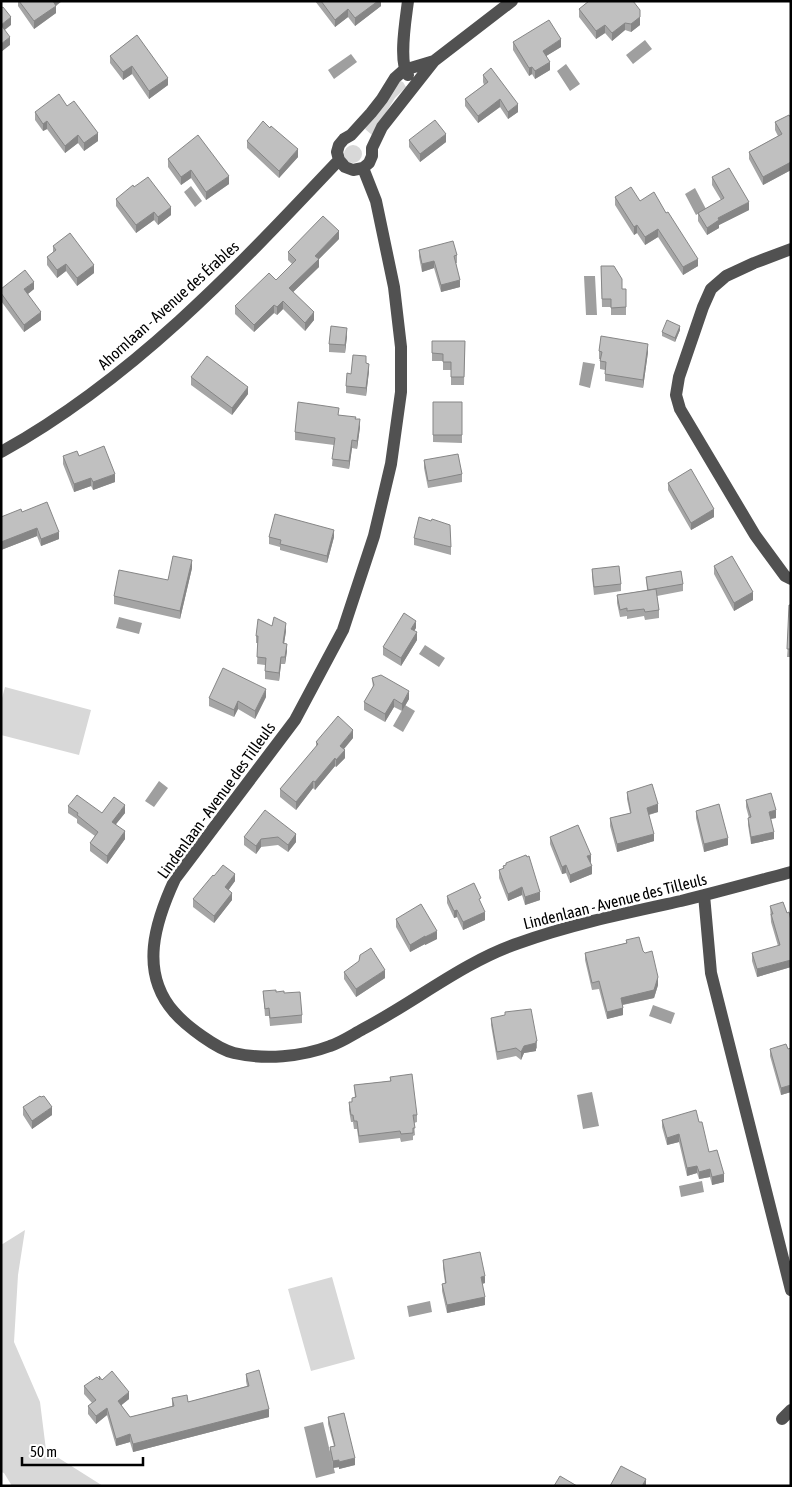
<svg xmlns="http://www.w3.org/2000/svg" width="792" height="1487" viewBox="0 0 792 1487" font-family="'Asap Condensed',sans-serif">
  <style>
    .green { fill: #d8d8d8 }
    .water { fill: #9f9f9f }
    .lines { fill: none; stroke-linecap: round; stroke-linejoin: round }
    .minor { stroke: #515151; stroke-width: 12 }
    .wall { fill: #a5a5a5 }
    .shaded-wall { fill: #868686 }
    .building { fill: #c0c0c0; stroke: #868686 }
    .labels { text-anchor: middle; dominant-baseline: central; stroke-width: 5; stroke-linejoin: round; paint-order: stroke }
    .street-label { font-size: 16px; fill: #000; stroke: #fff }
  </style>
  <rect width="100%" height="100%" fill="#fff"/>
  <path class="green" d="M400 81 403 82 406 87 395 98 372 135 365 129Z
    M344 154a9 9 0 1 1 18 0a9 9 0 1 1-18 0Z
    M5 687 91 710 79 755 1 735V702Z
    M25 1230 18 1275 14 1342 40 1402 46 1450 103 1486H12L4 1473 1 1472V1245Z
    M332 1277 355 1359 311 1371 288 1289Z"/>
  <path class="water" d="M645 40 652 49 633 64 626 55Z
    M351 54 357 62 334 79 328 70Z
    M566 64 580 84 570 91 557 71Z
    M191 186 202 201 195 207 184 192Z
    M695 188 706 209 696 215 685 194Z
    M584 276H595L597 315H586Z
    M583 362 595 364 590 388 579 385Z
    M119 617 142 623 139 634 116 628Z
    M425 645 445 658 439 667 419 654Z
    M405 705 415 711 403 732 393 726Z
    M159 781 168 788 154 807 145 801Z
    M653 1005 675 1013 671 1024 649 1016Z
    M592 1092 599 1126 583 1129 577 1095Z
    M702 1181 704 1192 681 1197 679 1186Z
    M430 1301 432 1312 409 1317 407 1306Z
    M323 1422 335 1473 316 1478 304 1427Z"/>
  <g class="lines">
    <path class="minor" d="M408 1C406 18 398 62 408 75
      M434 61 404 70 395 78 382 99 371 113 351 135 344 139 339 145 337 152 339 160 345 167 353 170 363 168 369 163 372 156V148L382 127 434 61 512 1
      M363 168 376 201 394 287 401 347V392L391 464 374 536 343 630 295 720 175 879C155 922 139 972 174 1012 186 1026 217 1049 234 1053 265 1060 301 1057 330 1046 342 1042 352 1035 363 1029 415 1002 463 962 519 943 572 924 626 913 681 901 718 892 754 882 791 872
      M791 249 754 263 726 276 711 289 703 307 679 377 676 395 680 409 755 535 785 576 791 579
      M1 452C133 379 237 268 339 160
      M704 895 711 973 791 1290
      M782 1419 791 1410"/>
  </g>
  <path class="wall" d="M18 1H62L56 6V13L34 29 18 6Z
    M315 1H381V6L355 26 348 17 335 27Z
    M579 9 640 18V25L631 32 625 30 612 41 605 33 596 39 579 17Z
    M137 35 168 85 149 99 132 74 123 80 110 63V56Z
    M513 42 561 47 546 56 550 70 535 79 532 74 529 76 513 50Z
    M483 75 518 112 508 119 500 107 478 123 465 106V99L484 85 483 82Z
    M67 106 98 141 84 151 78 143 65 153 47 129 43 131 35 120V112Z
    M791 118V170L763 185 749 159V152L778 136 775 130V122Z
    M270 128 298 157 279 178 247 148V141Z
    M409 140 446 142 420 162 409 147Z
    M168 159 229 184 206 200 191 178 181 185 168 167Z
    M712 177 749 210 719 225V228L707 235 698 221V213L721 200 712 185Z
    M134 187 171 215 158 225 154 220 136 233 116 206V199Z
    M615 197 640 201 666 213 698 266 683 275 658 237 645 245 637 233 634 235 615 205Z
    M339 239 319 259V267L293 292 314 320 305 331 283 309 277 315 274 313 254 332 235 314V306L276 280 292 264 288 260V252Z
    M53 246 94 273 77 286 66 271 57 278 47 265V257L53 252Z
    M419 250 457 255V263H456L460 287 441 292 434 268 422 272 419 257Z
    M601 266 622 289H626V315H611V307H602Z
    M1 289H34L28 294 41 320 24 332 1 301Z
    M680 330 675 342 662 336V332Z
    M347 336 345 353 329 352V344Z
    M432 341H465L464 385H451V370H443V361H432Z
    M599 351 648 352 643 388 605 381V370L600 369V359H599Z
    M366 363 369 371 366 396 346 393V386Z
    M191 377 248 394 232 415 191 385Z
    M433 402H462V443L433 442Z
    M339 415 356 419 360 427 357 449 352 448 349 469 332 466 334 445 295 440V432Z
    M63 456 115 482 93 490 91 486 74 492 63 464Z
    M424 460 462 474V482L428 488 424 468Z
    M668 483 714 517 691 530 668 490Z
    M22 512 59 539 41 546 37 536 1 550V517Z
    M269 537H334L327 563 280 550V547L269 544Z
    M414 538 451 547V555L414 545Z
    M714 566 753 600 734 611 714 574Z
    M192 568 180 619 114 604V596L168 580Z
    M592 569 621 584V591L594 595 592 577Z
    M646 577 683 584V591L657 596 659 610V618L645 620 644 616 627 619V616L620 617 617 603V595L647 590Z
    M791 605V657H787Z
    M272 626 286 631 284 643 287 651 285 664H281L279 681 265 679V665L257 664 258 643H256V636Z
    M416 628 414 631 417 640 401 666 383 655V647Z
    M372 678 409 699 402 711 394 707 385 722 364 710V702L373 688Z
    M266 697 255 719 238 709 234 717 209 706V698Z
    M353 738 343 749 345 758 336 767 335 766 315 790 313 788 296 810 280 797V789L316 747V742Z
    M627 792 658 812 649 815 654 841 617 852 610 826V818L630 813 627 799Z
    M746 800 776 818 771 819 774 839 751 844 748 825V818H749L746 807Z
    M68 806 102 813H125L116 824 125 839 107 864 90 851V843L95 836 77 823V819L68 813Z
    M696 811 728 845 704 852 696 818Z
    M296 834V842L288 852 278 845 261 847 256 854 244 845V837Z
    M550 837 591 862 592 874 570 883 566 873 562 874 550 844Z
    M506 863 540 900 525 905 522 895 508 901 499 878V870L503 869V866L506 865Z
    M214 876 235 881 228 890 232 900 214 923 193 907V899Z
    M447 896 481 904 485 920 463 930 457 917 454 918 447 903Z
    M770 906 787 913 791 967 757 977 752 961V953L778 946 771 922Z
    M396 919 437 939 425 945V944L410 952 396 927Z
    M626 940 643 951 658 985 654 998 623 1005V1015L607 1019 599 989 592 990 585 960V953L626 943Z
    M344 972 385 978 356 997 344 979Z
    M263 991 276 992 284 993 302 1015V1023L270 1026 269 1016H265Z
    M491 1018 537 1041V1048L536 1049V1051L524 1053 521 1060 516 1056 497 1060 491 1025Z
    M791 1048V1092L781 1095 770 1056V1049H788Z
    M390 1077 417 1115V1122L414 1123 415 1135 413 1136V1140L401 1142 400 1138 359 1143 357 1129H354L353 1122H351L349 1110V1102H352V1098H355L354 1085 390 1081Z
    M23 1107 52 1115 32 1129 23 1115Z
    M662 1120 699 1122 709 1152 724 1182 712 1185 710 1177 699 1179 697 1173 687 1176 679 1142 667 1145 662 1127Z
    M443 1260 485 1283 482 1284 485 1305 447 1313 442 1291V1284L445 1283 443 1268Z
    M246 1374 269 1417 133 1452 130 1442 116 1446 107 1415 96 1424 88 1414V1406L92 1403 84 1394V1386L99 1380H102L129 1399 121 1405 130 1417 172 1406V1398L188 1402 247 1386 246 1381Z
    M328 1417 355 1465 339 1469V1467L333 1468 330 1455V1447L334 1446 328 1424Z"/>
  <path class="shaded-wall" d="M52 1H62L52 8Z
    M378 1H381V6L355 26V18Z
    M56 6V13L34 29V21Z
    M348 9V17L335 27V20Z
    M640 10V25L631 32V24Z
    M11 17V25L1 33V25Z
    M625 23V30L612 41V33Z
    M605 25V33L596 39V31Z
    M10 37V45L1 52V44Z
    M561 39V47L543 58V51Z
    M550 62V70L535 79V71Z
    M132 66V74L123 80V72Z
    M532 67V74L529 76V68Z
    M168 78V85L149 99V91Z
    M500 99V107L478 123V116Z
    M518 104V112L508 119V112Z
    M47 121V129L43 131V124Z
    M98 133V141L84 151V143Z
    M446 134V142L420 162V154Z
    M78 135V143L65 153V146Z
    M298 149V157L279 178V171Z
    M791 162V170L763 185V177Z
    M191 170V178L181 185V177Z
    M229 176V184L206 200V192Z
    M749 202V210L719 225V228L707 235V228L718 218Z
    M171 207V215L158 225V217Z
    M154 212V220L136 233V225Z
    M637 225V233L634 235V227Z
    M658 229V237L645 245V237Z
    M339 231V239L319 259V267L289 296V288L315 256Z
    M698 259V266L683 275V267Z
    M434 261V268L422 272V264Z
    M66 264V271L57 278V270Z
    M94 265V273L77 286V278Z
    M460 280V287L441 292V285Z
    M34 282V289L24 297V289Z
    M283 301V309L277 315V307Z
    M274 305V313L254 332V325Z
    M41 312V320L24 332V325Z
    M314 312V320L305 331V323Z
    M680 326V330L675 342V338Z
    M347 328V336L345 353V345Z
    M648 344V352L643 388V380Z
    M369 364V371L366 396V388Z
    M248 387V394L232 415V408Z
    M360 419V427L357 449V441Z
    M352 440V448L349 469V461Z
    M115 474V482L93 490V482Z
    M91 478V486L74 492V484Z
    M714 509V517L691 530V523Z
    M37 528V536L1 550V542Z
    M334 530V537L327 563V556Z
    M59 532V539L41 546V539Z
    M192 560V568L180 619V611Z
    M753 592V600L734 611V603Z
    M416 621V628L411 636V629Z
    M286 623V631L283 650V643Z
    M417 632V640L401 666V658Z
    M287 644V651L285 664V657Z
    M281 657V664L279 681V673Z
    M266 689V697L255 719V711Z
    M409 691V699L402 711V704Z
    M394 699V707L385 722V714Z
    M238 701V709L234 717V710Z
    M353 730V738L340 754V746Z
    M345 750V758L336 767V760Z
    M335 758V766L315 790V782Z
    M313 781V788L296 810V802Z
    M658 804V812L647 815V808Z
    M125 805V813L112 829V822Z
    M776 810V818L769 819V812Z
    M125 831V839L107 864V856Z
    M774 832V839L751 844V837Z
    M296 834V842L288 852V845Z
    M654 834V841L617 852V844Z
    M728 838V845L704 852V844Z
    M261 839V847L256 854V846Z
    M591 855V862L587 864V856Z
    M566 865V873L562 874V867Z
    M592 866V874L570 883V875Z
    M235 874V881L225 895V887Z
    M522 887V895L508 901V894Z
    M540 892V900L525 905V897Z
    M232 893V900L214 923V916Z
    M457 910V917L454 918V911Z
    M485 912V920L463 930V922Z
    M437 931V939L425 945V937Z
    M425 936V944L410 952V945Z
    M791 960V967L757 977V969Z
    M385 970V978L356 997V989Z
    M658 977V985L654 998 621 1005V998Z
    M623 1008V1015L607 1019V1012Z
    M536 1043V1051L524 1053 521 1060V1052L524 1046Z
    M791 1085V1092L781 1095V1088Z
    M52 1107V1115L32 1129V1121Z
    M679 1134V1142L667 1145V1138Z
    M697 1166V1173L687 1176V1168Z
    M710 1169V1177L699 1179V1172Z
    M724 1174V1182L712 1185V1177Z
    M485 1276V1283L481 1284V1277Z
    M485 1297V1305L447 1313V1305Z
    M129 1392V1399L118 1408V1401Z
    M107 1408V1415L96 1424V1416Z
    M269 1409V1417L133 1452V1444Z
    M130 1434V1442L116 1446V1439Z
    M355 1458V1465L339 1469V1462Z
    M339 1460V1467L333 1468V1461Z
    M646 1479V1486H642Z"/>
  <path class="building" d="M19 1H53L56 6 34 21Z
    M321 1H378L355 18 348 9 335 20Z
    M589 1H633L640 10V17L631 24 625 23 612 33 605 25 596 31 579 9Z
    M3 7 11 17 1 25V8Z
    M549 20 561 39 543 51 550 62 535 71 532 67 529 68 513 42Z
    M1 25 10 37 1 44Z
    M137 35 168 78 149 91 132 66 123 72 110 56Z
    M491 68 518 104 508 112 500 99 478 116 465 99 488 82 483 75Z
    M59 94 67 106 74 101 98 133 84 143 78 135 65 146 47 121 43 124 35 112Z
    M789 115 791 118V162L763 177 749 152 782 134 775 122Z
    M435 120 446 134 420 154 409 140Z
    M263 121 270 128 271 126 298 149 279 171 247 141Z
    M198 135 229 176 206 192 191 170 181 177 168 159Z
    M729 168 749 202 718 218 719 220 707 228 698 213 724 198 712 177Z
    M148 177 171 207 158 217 154 212 136 225 116 199 133 185 134 187Z
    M631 187 640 201 654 192 666 213 668 212 698 259 683 267 658 229 645 237 637 225 634 227 615 197Z
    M323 216 339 231 315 256 319 259 289 288 314 312 305 323 283 301 277 307 274 305 254 325 235 306 269 273 276 280 296 260 288 252Z
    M70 233 94 265 77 278 66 264 57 270 47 257 56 250 53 246Z
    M453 241 457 255 454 256 460 280 441 285 434 261 422 264 419 250Z
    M601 266H614L622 279V289H626V307L611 308V299H602Z
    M25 270 34 282 24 289 41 312 24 325 1 293V289Z
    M667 320 680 326 675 338 662 332Z
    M331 326 347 328 345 345 329 344Z
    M601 336 648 344 643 380 605 374 606 362 600 361 602 352 599 351Z
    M432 341H465L464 377H451V362H443V354L432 353Z
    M353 355 366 356V363L369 364 366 388 346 386 347 373 351 374Z
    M207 356 248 387 232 408 191 377Z
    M298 402 339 408 338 415 356 417 355 419H360L357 441 352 440 349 461 332 459 335 438 295 432Z
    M433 402H462V435H433Z
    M104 446 115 474 93 482 91 478 74 484 63 456 77 451 79 456Z
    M458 454 462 474 428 481 424 460Z
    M691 469 714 509 691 523 668 483Z
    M47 502 59 532 41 539 37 528 1 542V517L21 509 22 512Z
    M275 514 334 530 327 556 280 544 281 540 269 537Z
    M419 517 431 521 432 519 450 525 451 547 414 538Z
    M173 556 192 560 180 611 114 596 119 570 168 580Z
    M732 556 753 592 734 603 714 566Z
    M619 566 621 584 594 587 592 569Z
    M681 571 683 584 648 590 646 577Z
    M656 589 659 610 645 612 644 609 627 611V608L620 610 617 595Z
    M789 605H791V649H787Z
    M404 613 416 621 411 629 417 632 401 658 383 647Z
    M274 617 286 623 283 643 287 644 285 657H281L279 673 265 671 266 658 257 657 258 636H256L258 619 272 626Z
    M223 668 266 689 255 711 238 701 234 710 209 698Z
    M381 675 409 691 402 704 394 699 385 714 364 702 374 685 372 678Z
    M338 716 353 730 340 746 345 750 336 760 335 758 315 782 313 781 296 802 280 789 318 744 316 742Z
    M652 784 658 804 647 808 654 834 617 844 610 818 631 813 627 792Z
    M771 793 776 810 769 812 774 832 751 837 748 818 751 817 746 800Z
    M77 795 102 813 114 797 125 805 112 822 125 831 107 856 90 843 98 832 77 815 78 813 68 806Z
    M719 804 728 838 704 844 696 811Z
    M265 810 296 834 288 845 278 837 261 839 256 846 244 837Z
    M578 825 591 855 587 856 592 866 570 875 566 865 562 867 550 837Z
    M526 855 527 857 529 856 540 892 525 897 522 887 508 894 499 870 504 868 503 866 506 865V863Z
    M223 865 235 874 225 887 232 893 214 916 193 899 213 875 214 876Z
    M474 883 481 898 479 899 485 912 463 922 457 910 454 911 447 896Z
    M783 902 787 913 789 912 791 920V960L757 969 752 953 780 945 771 914H773L770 906Z
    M421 904 437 931 425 937V936L410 945 396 919Z
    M639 937 643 951 645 953 652 951 658 977 654 990 621 998 623 1008 607 1012 599 981 592 983 585 953 627 943 626 940Z
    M371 948 385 970 356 989 344 972 359 961 360 955Z
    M276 990V992L284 991V993L300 992 302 1015 270 1018 269 1008 265 1009 263 991Z
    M531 1009 537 1041H536V1043L524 1046 521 1052 516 1048 497 1052 491 1018 505 1015V1012Z
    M786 1044 788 1049 791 1048V1085L781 1088 770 1049Z
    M412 1074 417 1115H413L415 1128H413V1133L401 1134 400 1131 359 1136 357 1121H354L353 1115H351L349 1102H352V1098L356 1097 354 1085 391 1081 390 1077Z
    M40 1096 41 1097 44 1096 52 1107 32 1121 23 1107Z
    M696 1110 699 1122H702L709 1152 717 1150 724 1174 712 1177 710 1169 699 1172 697 1166 687 1168 679 1134 667 1138 662 1120Z
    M480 1252 485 1276 481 1277 485 1297 447 1305 442 1284 446 1283 443 1260Z
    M259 1370 269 1409 133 1444 130 1434 116 1439 107 1408 96 1416 88 1406 96 1400 84 1386 97 1377 100 1380 99 1376 102 1380 112 1371 129 1392 118 1401 130 1417 174 1406 172 1398 187 1395 188 1402 249 1386 246 1374Z
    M344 1413 355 1458 339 1462V1460L333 1461 330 1447 335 1446 328 1417Z
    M621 1466 646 1479 642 1486H610Z
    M560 1476 577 1486H554Z"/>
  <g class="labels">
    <g class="street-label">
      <text transform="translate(168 305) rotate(-42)">Ahornlaan - Avenue des Érables</text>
      <text transform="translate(216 800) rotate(-54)">Lindenlaan - Avenue des Tilleuls</text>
      <text transform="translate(615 901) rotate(-14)">Lindenlaan - Avenue des Tilleuls</text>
    </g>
  </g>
  <rect width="792" height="1487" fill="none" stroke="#000000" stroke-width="5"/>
  <path d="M22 1457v8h121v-8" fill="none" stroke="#000000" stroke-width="2.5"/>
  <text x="30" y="1457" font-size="15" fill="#000000" stroke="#ffffff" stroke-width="4" paint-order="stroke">50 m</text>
</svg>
